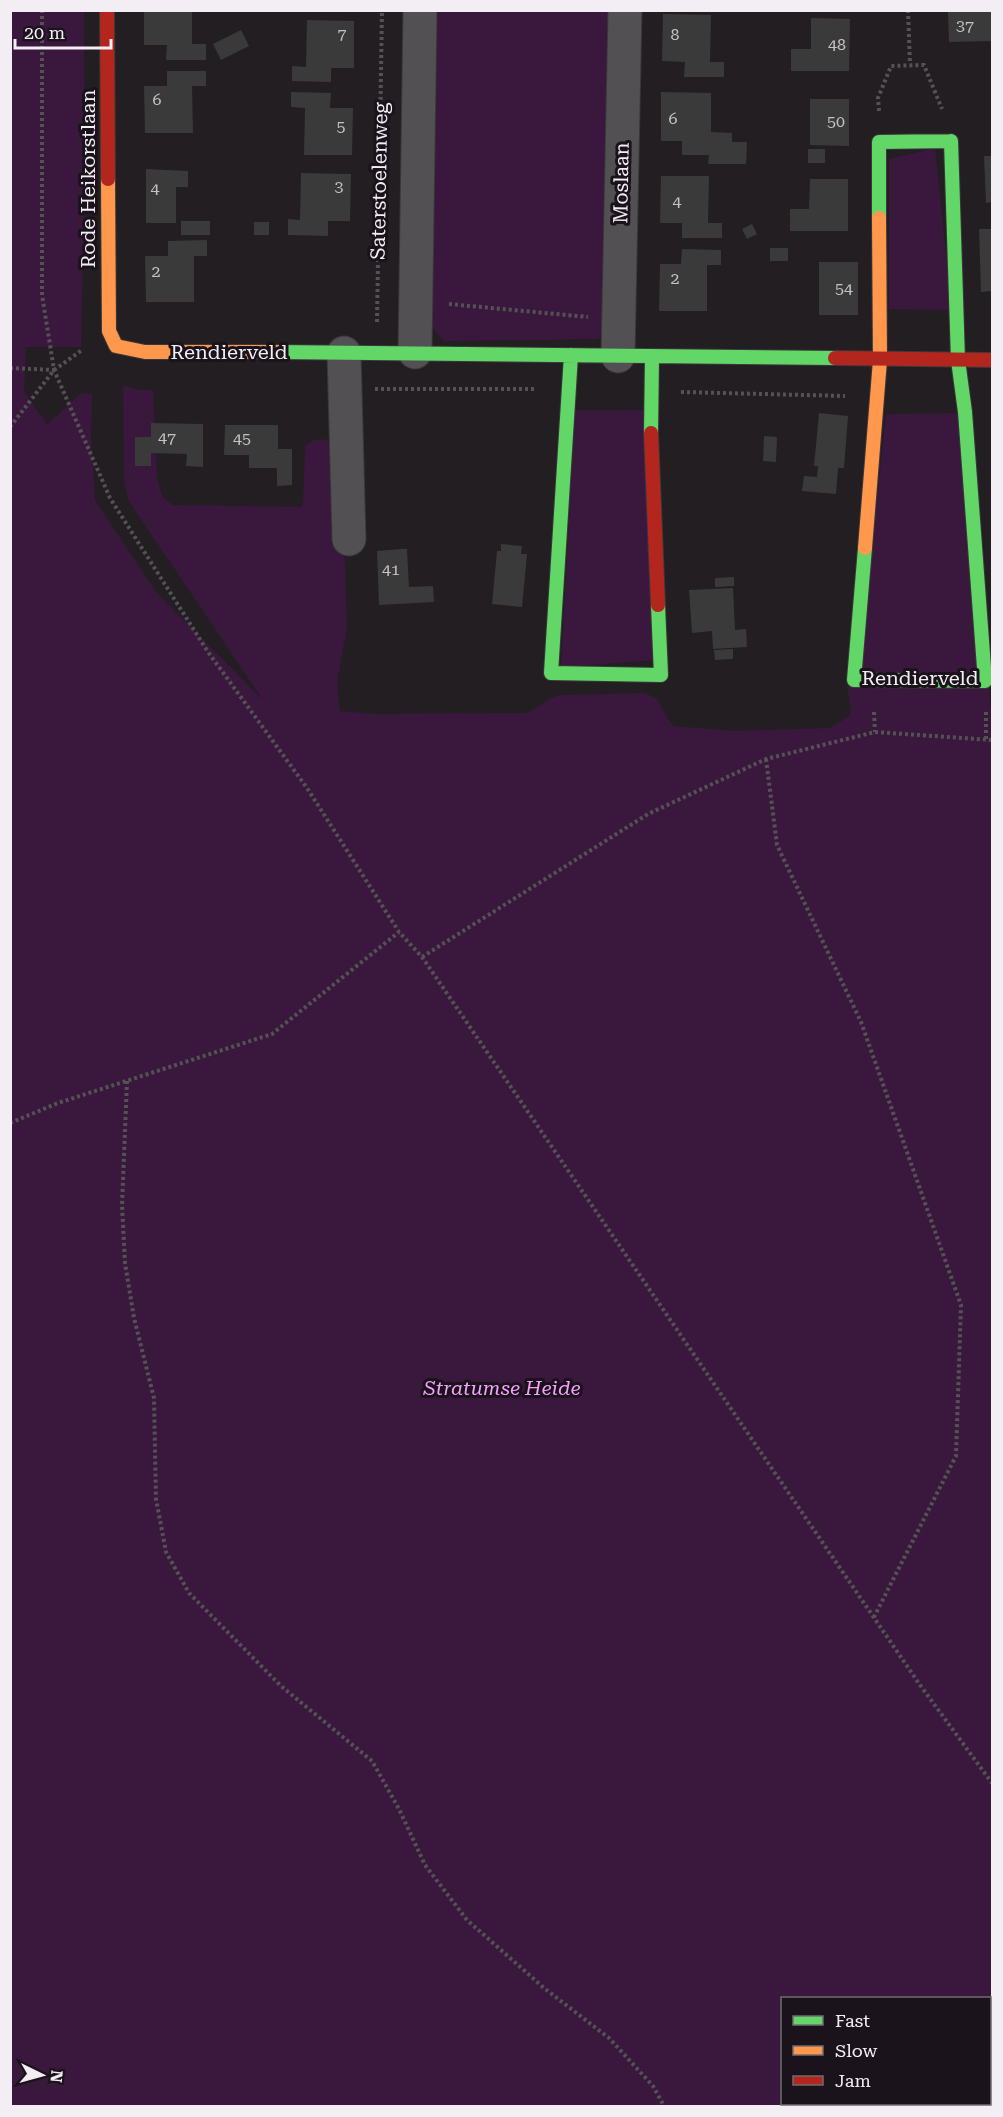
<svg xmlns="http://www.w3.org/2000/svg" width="1003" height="2117" viewBox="0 0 1003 2117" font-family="'Roboto Serif',serif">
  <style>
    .green { fill: #3a183d; fill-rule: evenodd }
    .building { fill: #3a3a3b }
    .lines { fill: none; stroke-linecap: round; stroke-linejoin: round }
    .street-casing { stroke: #3a383a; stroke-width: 35 }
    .fast-casing { stroke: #3a383a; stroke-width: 16 }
    .slow-casing { stroke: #3a383a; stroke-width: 16 }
    .jam-casing { stroke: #3a383a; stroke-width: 16 }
    .path { stroke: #545354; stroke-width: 4; stroke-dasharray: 3 3; stroke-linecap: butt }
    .street { stroke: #525052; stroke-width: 33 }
    .fast { stroke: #63d668; stroke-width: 14 }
    .slow { stroke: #ff974d; stroke-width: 14 }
    .jam { stroke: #b3261e; stroke-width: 14 }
    .labels { text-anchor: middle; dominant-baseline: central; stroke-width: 6; stroke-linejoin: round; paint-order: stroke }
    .number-label { font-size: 16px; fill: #c5c1c5 }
    .street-label { font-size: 20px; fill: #f3eef3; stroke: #1a131b }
    .park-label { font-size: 20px; font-style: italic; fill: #f89fff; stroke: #1a131b }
  </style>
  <rect width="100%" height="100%" fill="#221e22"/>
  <path class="green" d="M84 10 85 160 81 347H26L24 391 47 425 81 393 92 394 91 435 95 500 156 592 263 700 128 500 124 480 123 385 139 390H153L157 478 162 496 172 505 301 507 303 504 305 446 314 440 325 439 334 446 342 473 347 627 337 682 340 711 373 714 528 713 551 698 560 695 642 693C666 697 658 711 674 726L736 731 830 728 851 715 847 686 989 685 990 708 992 709V2106H11L10 11ZM782 1998H990V2104H782Z
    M441 11H611L604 332 598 339 444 341 428 324 433 21Z
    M935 148 952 310 889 309V159Z
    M575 410H643L655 660 561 667Z
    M961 413 979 676H858L886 414Z"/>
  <path class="building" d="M144 10H192V44H206V60H166L167 45H144Z
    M992 11V41L949 42 948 12Z
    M663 14 711 15 710 62H724V77H684L685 62 662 61Z
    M811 18 850 19 849 71H791V49H811Z
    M307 20 354 21V68H331V82L292 81V66L306 67Z
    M241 30 249 46 221 60 213 44Z
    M167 71H206V86H192L193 133H145L144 86H167Z
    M291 92 331 93 330 108H353L352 155H304L305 108 291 107Z
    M661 92 711 93V132L732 133V142H747L746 164H708L709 155H682V141H661Z
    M810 99H849V146L810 145Z
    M808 149H825V163H808Z
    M984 156H992V202L986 203Z
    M146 169 188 171V187H176V223H146Z
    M301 173 351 174 350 221H328V236L288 235V219L300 220Z
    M661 176H709L708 223H722V238H682V223H660Z
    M810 179H848V231H790V209H809Z
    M181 221H210V235H181Z
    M254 222H269V235H254Z
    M752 224 757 234 747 239 742 229Z
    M979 229H992V291L981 292Z
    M207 240V256H194V302H146L145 256H168V241Z
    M770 248H788V261H770Z
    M682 249 721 250V265H707V311H659L660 264H681Z
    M819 262H858V315H819Z
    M819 413 848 416 844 468H838L836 494 802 491 804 476 817 477 818 466H814Z
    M151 423 203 424V467L186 466 187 454 151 453V466H135V437H151Z
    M225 425H278V449H292V485L277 486V468H249V455H224Z
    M764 436 777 437 776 462 763 461Z
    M501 544 522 546 521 554H527L522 607 492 604 497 551H501Z
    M401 549H407L409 587 433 586 434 602 379 605 377 551Z
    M734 577V586L715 587V578Z
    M733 588 735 630 746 629 747 647 713 649 712 631 692 633 689 590Z
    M733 649V659L715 660 714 650Z"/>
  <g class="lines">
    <g class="street-casing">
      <path id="street" d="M415 352 420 10
        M344 353 349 539
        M618 356 625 10"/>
    </g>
    <g class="fast-casing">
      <path id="fast" d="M879 218V142L951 141
        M278 352 835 358
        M571 355 551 673 661 675 658 605
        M651 433 652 357
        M865 548 854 680 985 681 965 412 958 360 951 141"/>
    </g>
    <g class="slow-casing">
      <path id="slow" d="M108 179 109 331 116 346 145 352H278
        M865 548 880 360 879 218"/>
    </g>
    <g class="jam-casing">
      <path id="jam" d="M107 10 108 179
        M835 358 992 360
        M651 433 658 605"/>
    </g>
    <path class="path" d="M42 10V295L54 370 110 498 208 652 307 788 399 932 422 957 920 1685 992 1783
      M908 10 910 64
      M879 111 878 98 891 66 924 65 942 109
      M449 304 588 317
      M377 322 382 10
      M10 368 54 370
      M375 389H536
      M681 392 845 396
      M10 427 54 370 82 350
      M874 712 875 732
      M986 712V740
      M766 759 777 845 861 1022 961 1305 956 1456 874 1617
      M422 957 648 814 766 759 875 732 992 740
      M127 1081 122 1205 125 1263 134 1318 154 1398 156 1499 166 1552 189 1593 281 1686 372 1761 399 1809 425 1865 467 1920 544 1988 609 2038 653 2086 664 2106
      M10 1123 58 1103 272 1034 399 932"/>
    <use href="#street" class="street"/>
    <use href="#fast" class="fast"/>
    <use href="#slow" class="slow"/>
    <use href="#jam" class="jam"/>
  </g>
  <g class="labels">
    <g class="number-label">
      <text x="965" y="25">37</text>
      <text x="342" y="33">7</text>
      <text x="675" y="34">8</text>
      <text x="837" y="44">48</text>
      <text x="157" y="99">6</text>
      <text x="673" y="118">6</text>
      <text x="836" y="121">50</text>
      <text x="341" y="126">5</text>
      <text x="339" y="186">3</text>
      <text x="155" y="188">4</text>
      <text x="677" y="201">4</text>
      <text x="156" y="271">2</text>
      <text x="675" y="278">2</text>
      <text x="844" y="288">54</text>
      <text x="167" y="437">47</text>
      <text x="242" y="438">45</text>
      <text x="391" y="569">41</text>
    </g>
    <g class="street-label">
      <text transform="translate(88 179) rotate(-90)">Rode Heikorstlaan</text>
      <text transform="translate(379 181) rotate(-89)">Saterstoelenweg</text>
      <text transform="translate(621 183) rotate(-89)">Moslaan</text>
      <text x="229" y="352">Rendierveld</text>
      <text x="920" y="678">Rendierveld</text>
    </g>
    <g class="park-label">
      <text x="502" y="1388">Stratumse Heide</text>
    </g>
  </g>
  <rect width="1003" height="2117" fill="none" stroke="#f3eef3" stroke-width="24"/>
  <rect x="781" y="1997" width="210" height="108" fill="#1a131b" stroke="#716b71" stroke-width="1.5"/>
  <rect x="793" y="2016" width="30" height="9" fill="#63d668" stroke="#716b71" stroke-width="1.5"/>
  <text x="835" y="2027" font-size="18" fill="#f3eef3">Fast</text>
  <rect x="793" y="2046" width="30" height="9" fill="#ff974d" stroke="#716b71" stroke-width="1.5"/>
  <text x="835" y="2057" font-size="18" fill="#f3eef3">Slow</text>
  <rect x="793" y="2076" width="30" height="9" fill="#b3261e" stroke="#716b71" stroke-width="1.5"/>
  <text x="835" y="2087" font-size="18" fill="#f3eef3">Jam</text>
  <g transform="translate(42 2075) rotate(95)" stroke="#1a131b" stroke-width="4.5" paint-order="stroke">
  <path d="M0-4.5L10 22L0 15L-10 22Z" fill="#f3eef3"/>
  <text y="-9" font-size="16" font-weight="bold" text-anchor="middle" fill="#f3eef3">N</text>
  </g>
  <path d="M15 39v9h96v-9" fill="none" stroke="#f3eef3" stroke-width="3"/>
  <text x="24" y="39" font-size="18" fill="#f3eef3" stroke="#1a131b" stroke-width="4.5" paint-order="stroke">20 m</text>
</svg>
